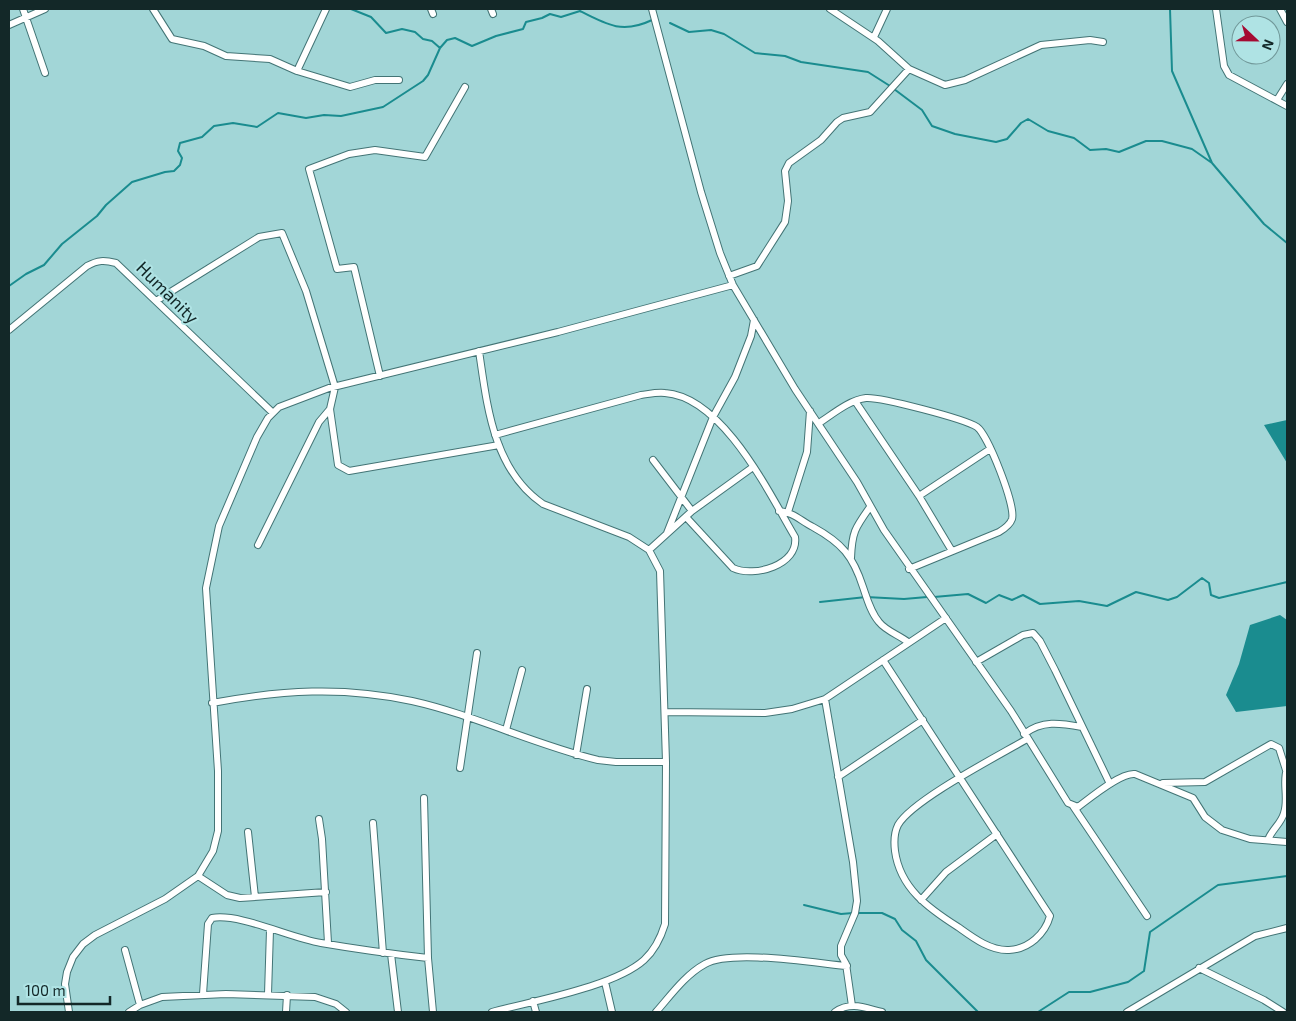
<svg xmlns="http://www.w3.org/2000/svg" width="1296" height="1021" viewBox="0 0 1296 1021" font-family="'Exo 2',sans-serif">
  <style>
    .water { fill: #1a8c8f }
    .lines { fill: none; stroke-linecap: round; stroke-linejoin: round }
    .stream { stroke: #1a8c8f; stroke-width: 2 }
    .minor-casing { stroke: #437475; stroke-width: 8 }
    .minor { stroke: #fff; stroke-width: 6 }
    .labels { text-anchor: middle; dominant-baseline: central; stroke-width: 4; stroke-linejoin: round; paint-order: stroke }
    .street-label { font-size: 18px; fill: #132828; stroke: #afe3e4 }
  </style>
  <rect width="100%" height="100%" fill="#a2d6d7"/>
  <path class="water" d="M1287 420V463L1264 425Z
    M1280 615 1287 620V706L1236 712 1226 695 1239 664 1250 625Z"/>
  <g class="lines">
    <path class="stream" d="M351 9 371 17 386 33 402 29 415 32 423 39 432 41 440 48
      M1170 9 1172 71 1212 163 1264 224 1287 243
      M670 23 689 32 711 30 724 34 755 53 785 56 801 62 868 72 890 86
      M894 89 922 110 932 126 955 134 996 142 1007 139 1021 123 1028 119 1048 131 1074 138 1090 150 1106 149 1119 152 1146 141H1162L1192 149 1212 163
      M9 286 26 274 44 265 62 244 97 216 106 205 132 182 165 172 174 171 180 165 182 158 178 151 180 143 202 137 214 126 233 123 257 127 278 113 306 118 324 115 341 116 383 107 423 81 428 75 440 48 447 40 455 38 472 46 496 36 523 29 526 22 542 18 550 14 561 17 580 11C607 25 623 34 652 20
      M934 597 968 594 986 603 999 595 1012 600 1023 595 1040 604 1079 601 1107 606 1136 592 1168 600 1177 597 1202 578 1209 583 1211 595 1219 598 1287 582
      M820 602 866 597 904 599 927 597
      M804 905 841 914 853 913
      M858 913H882L895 919 902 930 916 941 926 960 978 1012
      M1038 1012 1069 992H1090L1128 982 1144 971 1150 932 1218 885 1287 876"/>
    <g class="minor-casing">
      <path id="minor" d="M23 9 45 73
        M153 9 172 39 204 46 226 56 270 59 297 71 350 87 375 80H399
        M431 9 433 14
        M491 9 493 14
        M652 9 701 192 720 253 733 285 795 389 857 482 884 530 1011 711 1068 803 1078 807C1090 798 1121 772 1135 774L1193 798 1205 817 1222 830 1250 839 1287 842
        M830 9 878 41 909 69 945 85 965 80 1041 45 1090 40 1103 42
        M1216 9 1224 66 1229 75 1287 106
        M1280 9 1287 22
        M9 25 45 9
        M874 37 887 9
        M297 71 326 9
        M1277 100 1287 84
        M729 276 757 266 785 222 788 201 785 171 789 163 821 140 837 122 843 118 870 112 909 69
        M156 301 259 237 282 233 306 291 335 387 330 409 338 465 349 471 499 445
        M9 330 87 266C98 260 104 260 116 263L273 413
        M479 351C487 405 493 470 543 504L629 537 649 550 660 571 666 762 665 924C661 937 655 950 644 960 614 987 532 1001 492 1012
        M380 376 354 267 337 269 309 169 349 154 375 150 425 157 465 87
        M855 401 919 496 952 551
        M819 423C833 414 849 400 866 398 881 397 965 419 977 427 988 435 1016 506 1012 519 1010 525 1004 529 999 532L909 569
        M495 435 641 395C649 394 657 392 665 393 723 397 769 493 795 537 799 565 754 578 733 568L686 517
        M653 460 692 511
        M919 496 990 449
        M779 511C793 512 801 521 813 527 842 543 853 556 863 587 867 599 871 613 879 622 886 631 899 635 908 642
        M788 512 807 452 810 411
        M667 533 713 417 735 377 751 336 754 320
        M258 545 319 422 330 409
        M649 550 692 511 753 467
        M851 558C852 532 855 528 870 507
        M883 660 1050 916C1045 934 1029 949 1009 950 990 951 972 937 958 927 928 908 900 888 895 851 894 843 894 833 898 825 912 800 1000 755 1027 739
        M976 662 1023 635 1033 633 1040 641 1055 670 1110 784
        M825 699 853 862 857 901 855 913 841 946V955L846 964 852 1006
        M212 703C281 690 343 686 412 701 475 715 535 745 598 760L616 762H666
        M665 712 765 713 792 709 825 699 946 618
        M506 730 522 670
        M1024 734C1042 720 1060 723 1082 727
        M576 755 587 689
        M460 768 477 653
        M838 777 923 720
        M1163 783 1205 782 1271 744 1279 748 1286 770
        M424 798 428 958 433 1012
        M1073 806 1147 916
        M319 819 322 839 328 943
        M373 823 383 953
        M248 832 255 897
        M1268 840C1272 829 1281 824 1284 813 1289 798 1282 782 1287 769
        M198 876 227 895 240 898 326 892
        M921 900 946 872 997 834
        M125 950 140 1005
        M391 954 398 1012
        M1199 968 1264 1000 1283 1012
        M605 982 612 1012
        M203 994 208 924 212 918C240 913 290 938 321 943 356 949 392 954 428 958
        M268 994 270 930
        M533 1001 536 1012
        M69 1012 65 984 67 972 73 957 83 944 95 935 165 899 198 876 213 851 218 831V771L206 588 219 526 257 437 268 418 279 407 329 388 558 332 733 285
        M129 1012 140 1005 162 997 226 994 315 997 336 1004 346 1012
        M286 1012 287 995
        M656 1012C671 995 685 975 705 964 731 949 814 963 847 966
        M835 1012C851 1001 865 1008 882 1012
        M1127 1012 1255 936 1287 928"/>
    </g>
    <use href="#minor" class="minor"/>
  </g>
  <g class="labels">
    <g class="street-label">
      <text transform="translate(168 292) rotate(45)">Humanity</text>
    </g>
  </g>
  <rect width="1296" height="1021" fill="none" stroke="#132828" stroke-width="20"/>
  <g transform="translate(1256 40) rotate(112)"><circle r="24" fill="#afe3e4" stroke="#719899"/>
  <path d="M0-4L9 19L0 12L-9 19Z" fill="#a50a32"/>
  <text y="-8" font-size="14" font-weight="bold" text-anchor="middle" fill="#132828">N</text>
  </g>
  <path d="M18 996v8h92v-8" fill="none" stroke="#132828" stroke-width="2.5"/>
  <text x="25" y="996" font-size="15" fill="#132828" stroke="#afe3e4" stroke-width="4" paint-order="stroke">100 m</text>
</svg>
